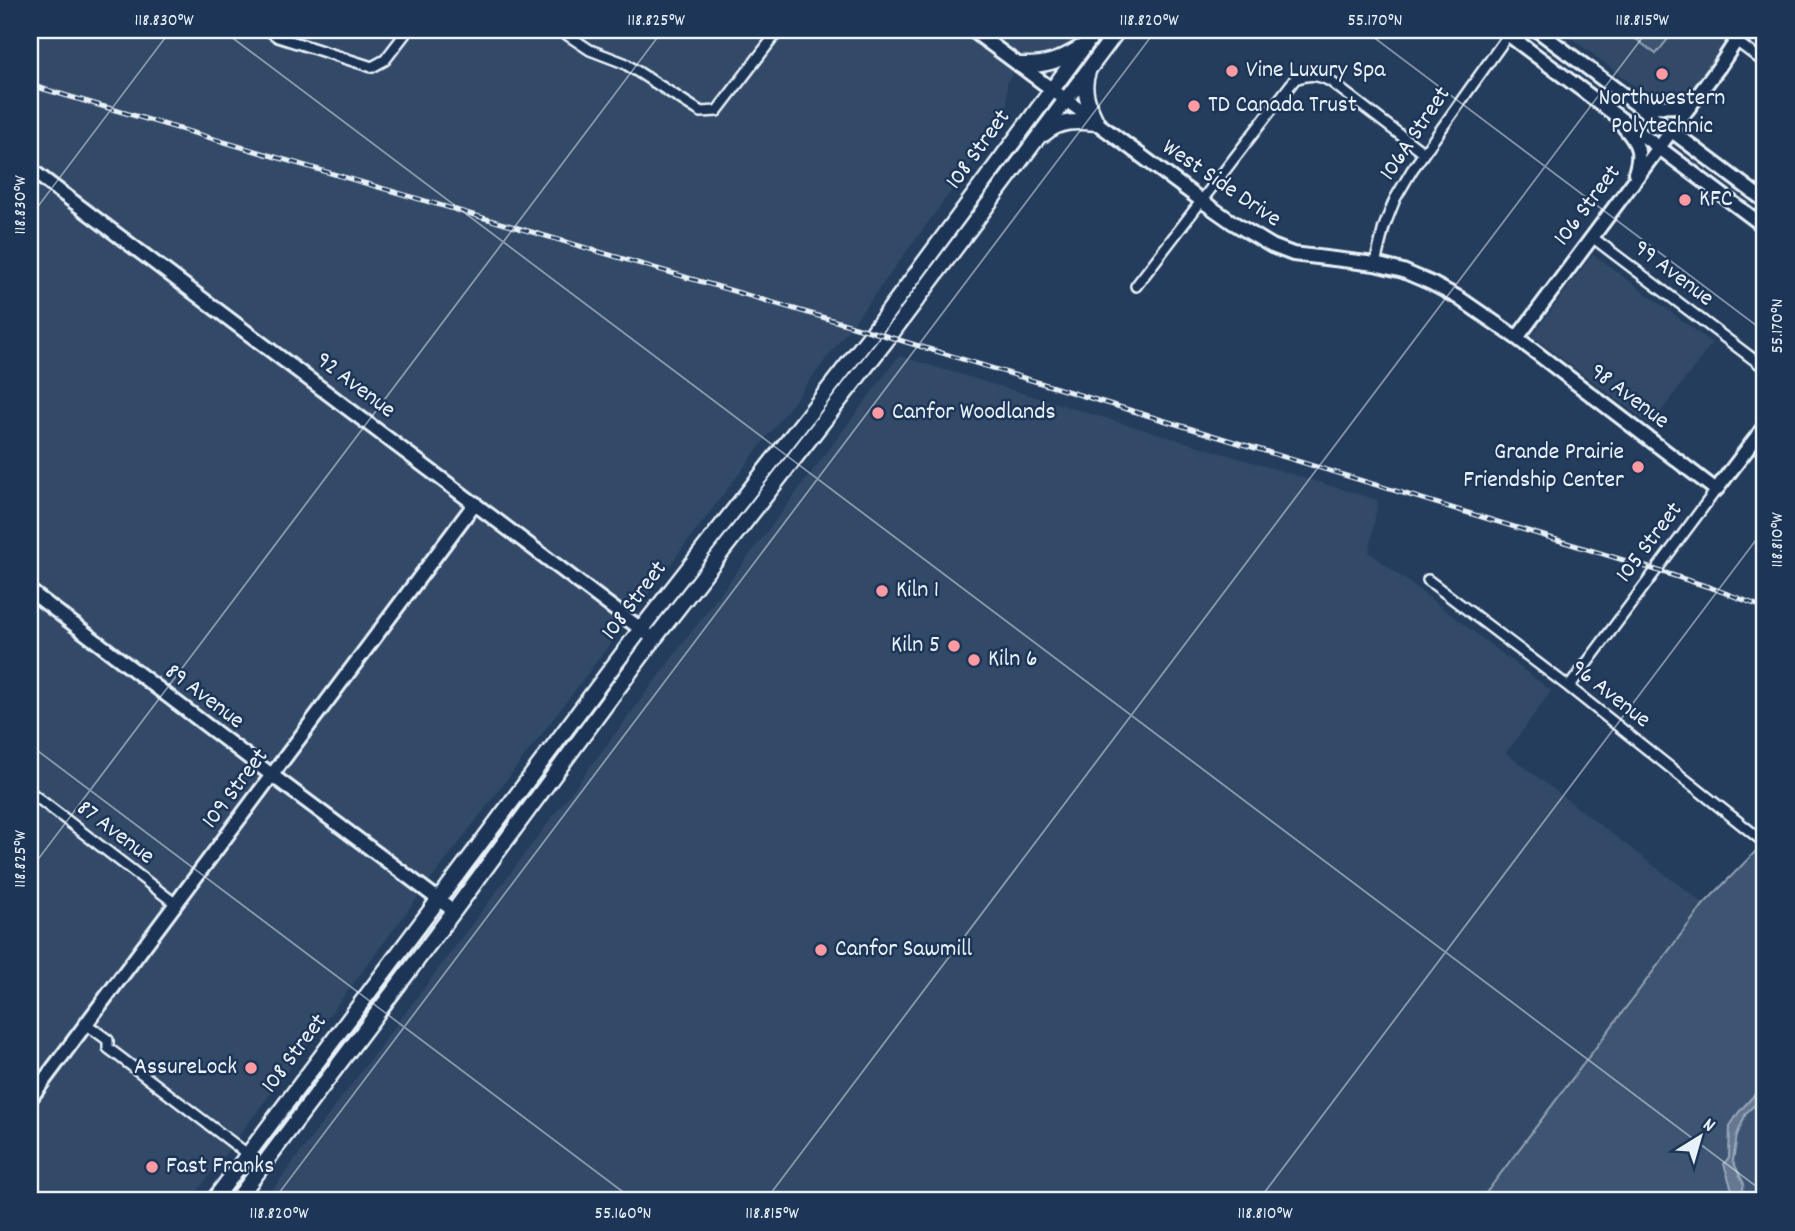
<svg xmlns="http://www.w3.org/2000/svg" width="1795" height="1231" viewBox="0 0 1795 1231" font-family="Dekko,sans-serif">
  <style>
    .built { fill: #334a68 }
    .green { fill: #3e5472; stroke: #93a2b5; stroke-width: 2 }
    .water { fill: #657890; stroke: #99a8ba; stroke-width: 2 }
    .lines { fill: none; stroke-linecap: round; stroke-linejoin: round }
    .street-casing { stroke: #e8f1f8; stroke-width: 14 }
    .secondary-casing { stroke: #e8f1f8; stroke-width: 18 }
    .primary-casing { stroke: #e8f1f8; stroke-width: 19 }
    .street { stroke: #1d3557; stroke-width: 9 }
    .secondary { stroke: #1d3557; stroke-width: 12 }
    .primary { stroke: #1d3557; stroke-width: 14 }
    .rail-casing { stroke: #e8f1f8; stroke-width: 5 }
    .rail { stroke: #1d3557; stroke-width: 2.5; stroke-dasharray: 8; stroke-linecap: butt }
    .ticks { fill: none; stroke: #e8f1f8; stroke-width: 2; stroke-opacity: 0.45 }
    .poi-dot { fill: #ff9aa2; stroke: #1d3557; stroke-width: 2.5 }
    .labels { text-anchor: middle; dominant-baseline: central; stroke-width: 5; stroke-linejoin: round; paint-order: stroke }
    .poi-label { font-size: 24px; fill: #e8f1f8; stroke: #1d3557; text-anchor: start }
    .street-label { font-size: 24px; fill: #e8f1f8; stroke: #1d3557 }
    .neatline { fill: none; stroke: #e8f1f8; stroke-width: 2.5 }
    .ticks-label { font-size: 18px; text-anchor: middle; fill: #e8f1f8 }
  </style>
  <rect width="100%" height="100%" fill="#253d5d"/>
  <filter id="ink" filterUnits="userSpaceOnUse"><feTurbulence type="fractalNoise" baseFrequency=".0143" numOctaves="2"/><feDisplacementMap in="SourceGraphic" scale="14" xChannelSelector="R" yChannelSelector="G"/><feConvolveMatrix kernelMatrix="1 2 1 2 8 2 1 2 1" color-interpolation-filters="sRGB"/></filter>
  <g filter="url(#ink)">
    <path class="built" d="M30 30H1096L1084 46 1020 66 1007 82V104L980 152 870 301 424 889 190 1201H30Z
      M1561 30H1733L1714 64 1696 85 1686 97 1670 101H1658L1649 97Z
      M1593 254 1712 343 1651 425 1532 336Z
      M899 356 1378 500 1369 552 1551 691 1506 753 1704 904 1480 1201H264Z"/>
    <path class="green" d="M1624 30H1675L1656 54Z
      M1757 850H1765V1201H1480L1704 904Z"/>
    <path class="water" d="M1761 1087H1765V1098L1763 1097 1746 1113 1737 1135 1733 1161 1744 1184 1740 1201H1732L1733 1193 1724 1164 1729 1157 1730 1126 1739 1112Z"/>
    <g class="lines">
      <g class="street-casing">
        <path id="street" d="M268 30 278 37 372 67 385 60 408 30
          M560 30 590 50 624 63 701 112 717 111 779 30
          M1736 41 1765 63
          M1592 237 1765 368
          M1375 264 1384 227 1395 199 1412 170 1508 35
          M1136 286 1295 79C1309 74 1317 74 1330 81L1424 153
          M1428 580 1569 687 1765 843
          M1569 687 1716 490
          M30 792 176 904
          M86 1024 108 1040V1048L263 1166"/>
      </g>
      <g class="secondary-casing">
        <path id="secondary" d="M972 30 1202 201 1232 222 1272 246 1293 254 1375 264 1403 271 1431 283 1459 298 1517 338 1716 490 1765 426
          M1502 30 1765 227
          M1537 30 1765 201
          M1640 104C1658 108 1673 107 1691 104
          M1624 127C1638 143 1642 152 1635 173
          M30 169 654 639
          M1517 338 1719 67 1736 41 1741 30
          M30 591 273 776 454 911
          M30 1099 475 503"/>
      </g>
      <g class="primary-casing">
        <path id="primary" d="M1020 65C1046 66 1058 61 1080 48
          M1088 72C1081 89 1089 107 1097 123
          M1044 134C1060 120 1077 121 1097 123
          M213 1201 641 629 873 332 1096 30
          M236 1201 454 911 654 639 889 337 1118 30"/>
      </g>
      <use href="#street" class="street"/>
      <use href="#secondary" class="secondary"/>
      <use href="#primary" class="primary"/>
      <g class="rail-casing">
        <path id="rail" d="M30 85 873 332 1656 570 1712 588 1765 608"/>
      </g>
      <use href="#rail" class="rail"/>
    </g>
  </g>
  <path class="ticks" d="M222 30 1765 1193M1364 30 1765 332M30 217 171 30M30 745 635 1201M30 870 663 30M273 1201 1156 30M765 1201 1648 30M1258 1201 1765 528M1751 1201 1765 1182"/>
  <g class="poi-dot">
    <circle cx="1232" cy="71" r="7"/>
    <circle cx="1662" cy="74" r="7"/>
    <circle cx="1194" cy="106" r="7"/>
    <circle cx="1685" cy="200" r="7"/>
    <circle cx="878" cy="413" r="7"/>
    <circle cx="1638" cy="467" r="7"/>
    <circle cx="882" cy="591" r="7"/>
    <circle cx="954" cy="646" r="7"/>
    <circle cx="974" cy="660" r="7"/>
    <circle cx="821" cy="950" r="7"/>
    <circle cx="251" cy="1068" r="7"/>
    <circle cx="152" cy="1167" r="7"/>
  </g>
  <g class="labels">
    <g class="poi-label">
      <text x="1246" y="71">Vine Luxury Spa</text>
      <text x="1662" y="99" text-anchor="middle">Northwestern<tspan x="1662" dy="28">Polytechnic</tspan></text>
      <text x="1208" y="106">TD Canada Trust</text>
      <text x="1699" y="200">KFC</text>
      <text x="892" y="413">Canfor Woodlands</text>
      <text x="1624" y="453" text-anchor="end">Grande Prairie<tspan x="1624" dy="28">Friendship Center</tspan></text>
      <text x="896" y="591">Kiln 1</text>
      <text x="940" y="646" text-anchor="end">Kiln 5</text>
      <text x="988" y="660">Kiln 6</text>
      <text x="835" y="950">Canfor Sawmill</text>
      <text x="237" y="1068" text-anchor="end">AssureLock</text>
      <text x="166" y="1167">Fast Franks</text>
    </g>
    <g class="street-label">
      <text transform="translate(1416 134) rotate(-56)">106A Street</text>
      <text transform="translate(979 150) rotate(-54)">108 Street</text>
      <text transform="translate(1221 184) rotate(34)">West Side Drive</text>
      <text transform="translate(1588 206) rotate(-53)">106 Street</text>
      <text transform="translate(1673 274) rotate(37)">99 Avenue</text>
      <text transform="translate(355 386) rotate(37)">92 Avenue</text>
      <text transform="translate(1629 397) rotate(37)">98 Avenue</text>
      <text transform="translate(1650 543) rotate(-53)">105 Street</text>
      <text transform="translate(635 601) rotate(-53)">108 Street</text>
      <text transform="translate(1610 695) rotate(38)">96 Avenue</text>
      <text transform="translate(204 697) rotate(37)">89 Avenue</text>
      <text transform="translate(236 789) rotate(-53)">109 Street</text>
      <text transform="translate(115 833) rotate(37)">87 Avenue</text>
      <text transform="translate(295 1054) rotate(-53)">108 Street</text>
    </g>
  </g>
  <rect width="1795" height="1231" fill="none" stroke="#1d3557" stroke-width="77"/>
  <g transform="translate(1700 1137) rotate(37)" stroke="#1d3557" stroke-width="5" paint-order="stroke">
  <path d="M0-5L12 26L0 18L-12 26Z" fill="#e8f1f8"/>
  <text y="-10" font-size="19" font-weight="bold" text-anchor="middle" fill="#e8f1f8">N</text>
  </g>
  <rect x="38" y="38" width="1718" height="1154" class="neatline"/>
  <g class="ticks-label">
    <text x="164" y="25">118.830°W</text>
    <text x="656" y="25">118.825°W</text>
    <text x="1149" y="25">118.820°W</text>
    <text x="1375" y="25">55.170°N</text>
    <text x="1642" y="25">118.815°W</text>
    <text transform="translate(19 205) rotate(-90)" y="6">118.830°W</text>
    <text transform="translate(1776 326) rotate(-90)" y="6">55.170°N</text>
    <text transform="translate(1776 540) rotate(-90)" y="6">118.810°W</text>
    <text transform="translate(19 859) rotate(-90)" y="6">118.825°W</text>
    <text x="279" y="1218">118.820°W</text>
    <text x="623" y="1218">55.160°N</text>
    <text x="772" y="1218">118.815°W</text>
    <text x="1265" y="1218">118.810°W</text>
  </g>
</svg>
